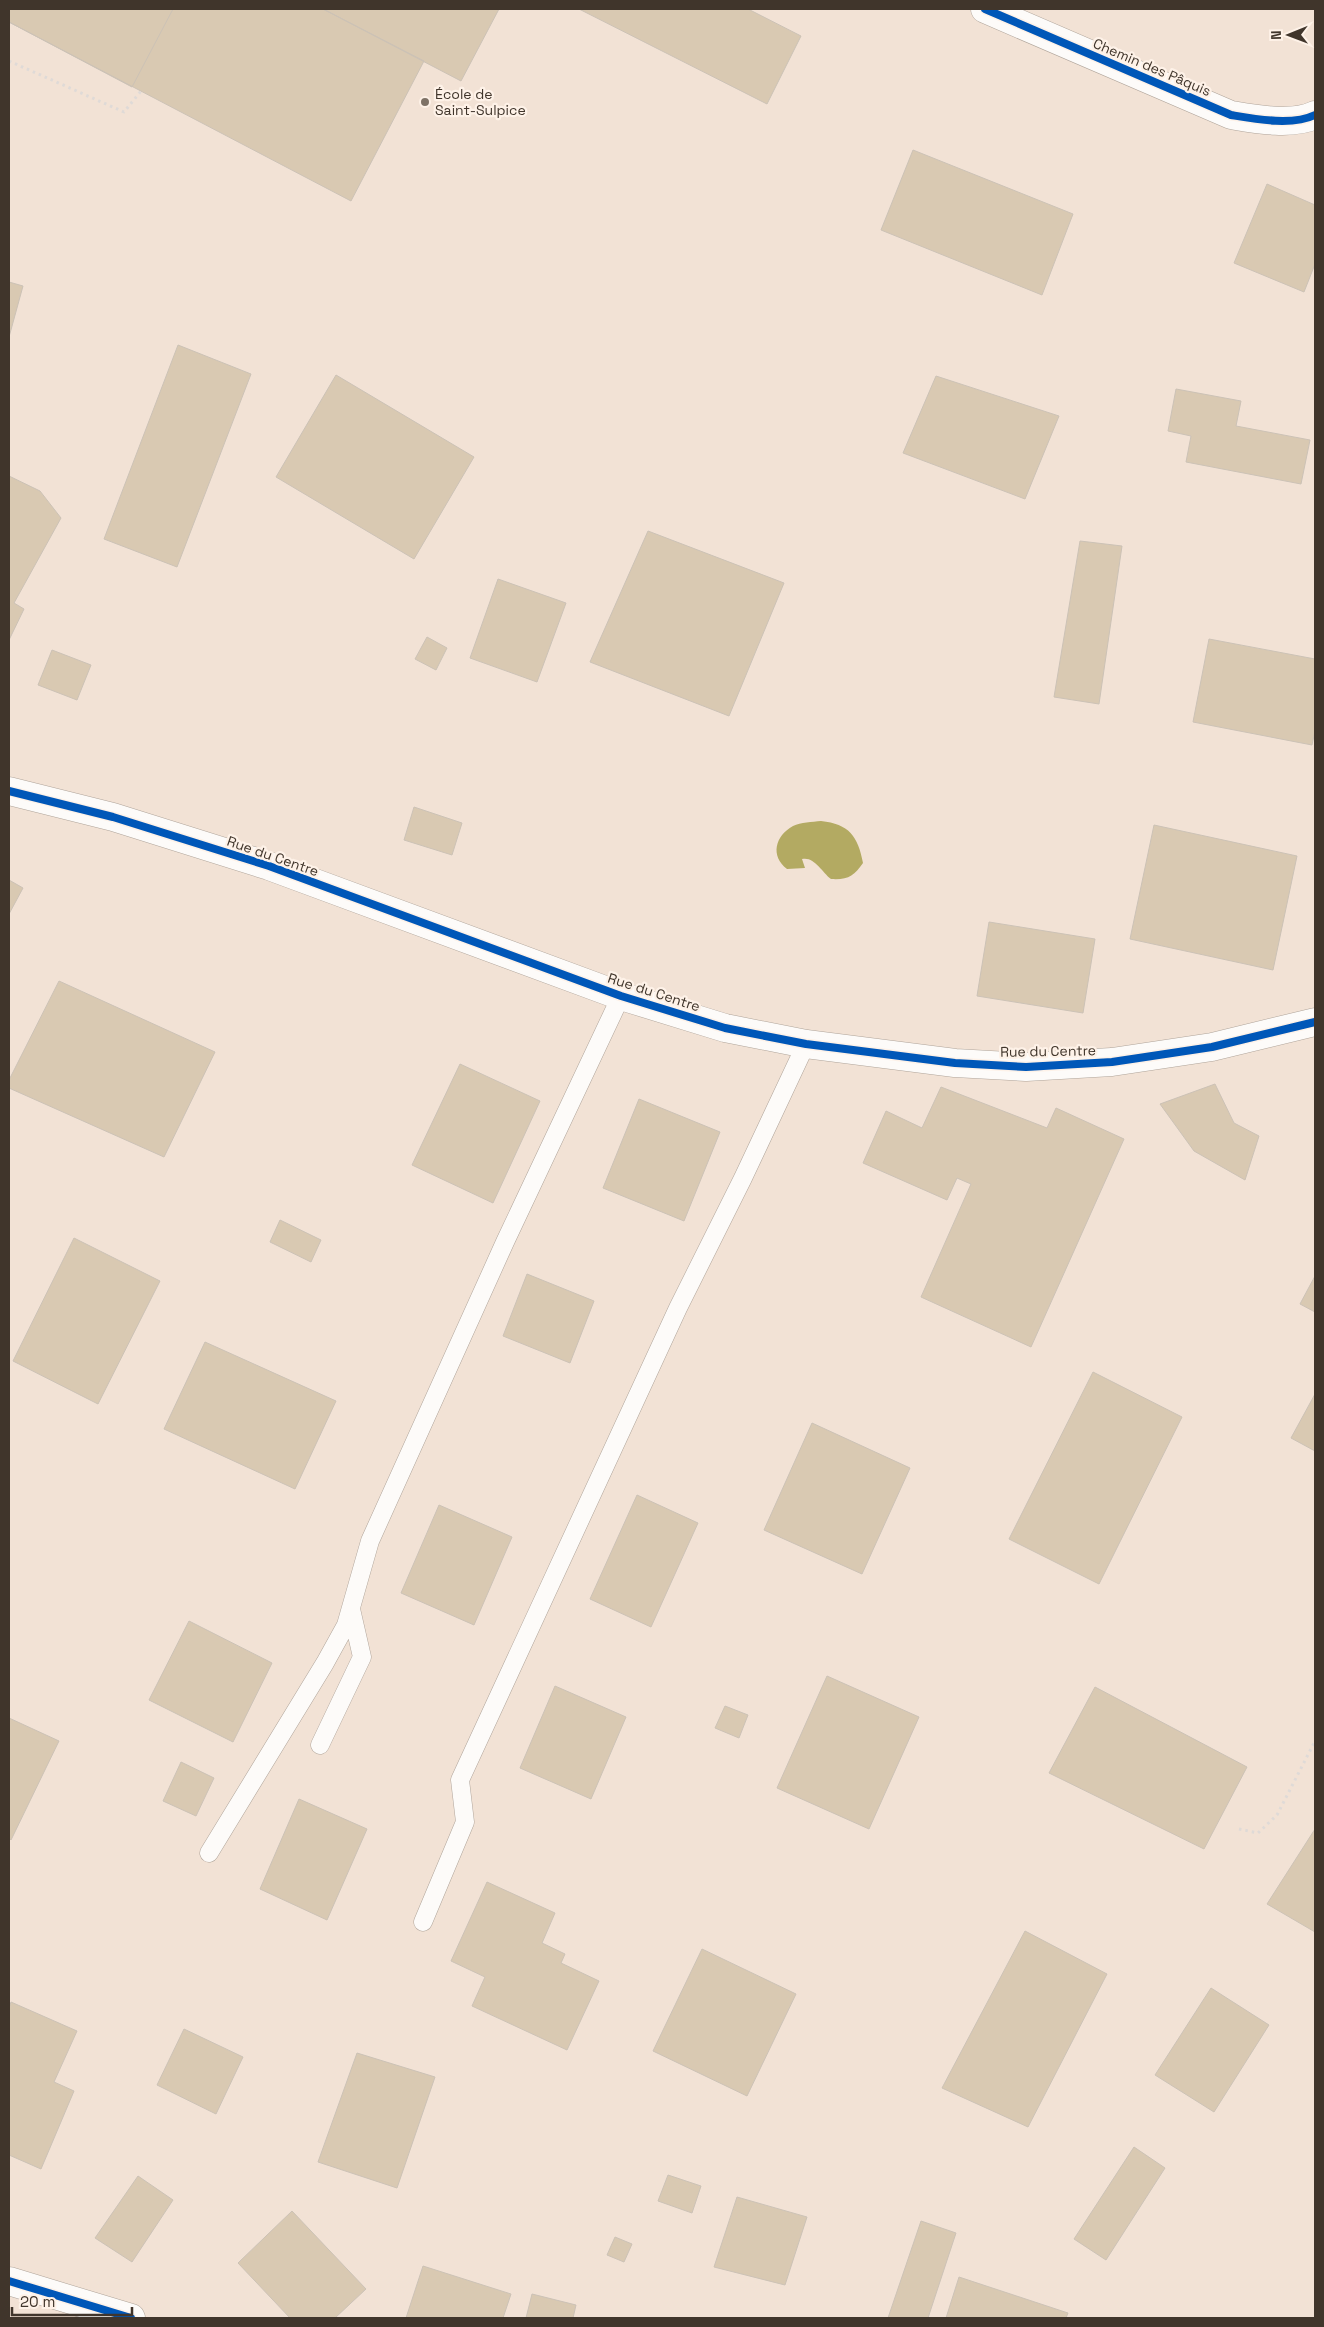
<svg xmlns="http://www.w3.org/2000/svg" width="1324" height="2327" viewBox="0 0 1324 2327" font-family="'Space Grotesk',sans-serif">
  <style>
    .water { fill: #b3aa62 }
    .building { fill: #d9c9b2; stroke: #ccc2b6 }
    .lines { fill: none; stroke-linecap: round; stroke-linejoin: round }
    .service-casing { stroke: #afa49a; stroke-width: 19 }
    .minor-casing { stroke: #afa49a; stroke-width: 29 }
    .path { stroke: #dfdad7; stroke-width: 3; stroke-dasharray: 2.5 4; stroke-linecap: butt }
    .service { stroke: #fdfbf9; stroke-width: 18 }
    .minor { stroke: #fdfbf9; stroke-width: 28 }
    .cycleway-casing { stroke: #fef2e8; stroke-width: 11 }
    .cycleway { stroke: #0057b8; stroke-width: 8 }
    .poi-dot { fill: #7e7266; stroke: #fef2e8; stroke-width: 2 }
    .labels { text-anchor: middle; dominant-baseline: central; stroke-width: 4.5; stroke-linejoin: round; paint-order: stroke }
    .street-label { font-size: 14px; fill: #40352b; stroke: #fef2e8 }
    .poi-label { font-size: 14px; fill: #40352b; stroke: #fef2e8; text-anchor: start }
  </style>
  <rect width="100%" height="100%" fill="#f2e2d5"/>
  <path class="water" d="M821 821C849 824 858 836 863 863 854 876 848 880 831 879 822 872 814 856 802 859L805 868 787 869C770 856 775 836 793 826 801 822 812 822 821 821Z"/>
  <path class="building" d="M9 9H323L424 61 351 201 9 22Z
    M9 9H173L132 87 9 22Z
    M323 9H499L461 81Z
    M579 9H748L801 36 767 104Z
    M913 150 1073 214 1042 295 881 230Z
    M1267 184 1315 205V264L1304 292 1234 263Z
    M9 282 23 286 9 337Z
    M178 345 251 374 177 567 104 539Z
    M336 375 474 457 414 559 276 477Z
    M936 376 1059 416 1025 499 903 453Z
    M1176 389 1241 401 1236 426 1310 440 1301 484 1186 462 1191 436 1168 431Z
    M9 476 40 491 61 518 14 603 24 609 9 640Z
    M648 531 784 583 729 716 590 662Z
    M1080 541 1122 546 1099 704 1054 697Z
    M498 579 566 603 537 682 470 658Z
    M427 637 447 648 436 670 415 659Z
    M1209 639 1315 659V731L1312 745 1193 722Z
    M52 650 91 665 77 700 38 685Z
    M414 807 462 823 452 855 404 840Z
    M1154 825 1297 856 1273 970 1130 939Z
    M9 880 23 888 9 914Z
    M989 922 1095 939 1083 1013 977 996Z
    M59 981 215 1052 164 1157 9 1088V1080Z
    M460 1064 540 1101 493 1203 412 1165Z
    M1215 1084 1234 1123 1259 1136 1245 1180 1194 1151 1160 1104Z
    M941 1087 1047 1128 1056 1108 1124 1139 1031 1347 921 1297 971 1184 957 1178 947 1200 863 1163 886 1111 922 1128Z
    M639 1099 720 1132 684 1221 603 1188Z
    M280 1220 321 1240 311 1262 270 1242Z
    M74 1238 160 1281 98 1404 13 1361Z
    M527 1274 594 1301 570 1363 503 1336Z
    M1315 1276V1312L1300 1304Z
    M205 1342 336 1401 295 1489 164 1429Z
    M1093 1372 1182 1417 1099 1584 1009 1539Z
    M1315 1394V1451L1291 1438Z
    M812 1423 910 1468 862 1574 764 1530Z
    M637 1495 698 1523 651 1627 590 1599Z
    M439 1505 512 1537 474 1625 401 1593Z
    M189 1621 272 1663 233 1742 149 1700Z
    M827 1676 919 1717 869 1829 777 1788Z
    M555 1686 626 1717 591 1799 520 1768Z
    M1095 1687 1247 1767 1204 1849 1049 1773Z
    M725 1706 748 1715 739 1738 715 1728Z
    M9 1718 59 1741 11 1840 9 1838Z
    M181 1762 214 1778 196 1816 163 1801Z
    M299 1799 367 1829 327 1920 260 1889Z
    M1315 1829V1932L1267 1904Z
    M487 1882 555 1913 542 1943 565 1954 561 1963 599 1981 567 2050 472 2006 485 1977 451 1961Z
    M1025 1931 1107 1974 1028 2127 942 2088Z
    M702 1949 796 1994 747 2096 653 2051Z
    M1211 1988 1269 2025 1214 2112 1155 2075Z
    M11 2002 77 2031 54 2082 74 2091 41 2169 9 2155V2008Z
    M184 2029 243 2057 216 2114 157 2085Z
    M357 2053 435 2077 397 2188 318 2162Z
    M1134 2147 1165 2168 1106 2260 1074 2239Z
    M668 2175 701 2186 692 2213 658 2201Z
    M138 2176 173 2200 132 2262 95 2238Z
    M737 2197 807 2217 785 2285 714 2267Z
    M292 2211 366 2289 335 2318H290L238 2263Z
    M921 2221 956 2233 928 2318H888Z
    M615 2237 632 2244 624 2262 607 2255Z
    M423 2266 511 2294 503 2318H406Z
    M959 2277 1068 2313 1066 2318H946Z
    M532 2294 576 2305 573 2318H526Z"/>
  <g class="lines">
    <g class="service-casing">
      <path id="service" d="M320 1745 362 1657 351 1609
        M209 1853 325 1663 346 1625 370 1541 505 1242 621 996
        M423 1922 465 1822 460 1780 678 1308 743 1178 806 1044"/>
    </g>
    <g class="minor-casing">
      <path id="minor" d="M985 9 1231 115C1255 119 1292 126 1315 115
        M9 791 113 817 269 866 621 996 725 1028 806 1044 955 1063 1026 1067 1112 1062 1212 1047 1315 1022
        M9 2281 131 2318"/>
    </g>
    <path class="path" d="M9 61 124 112 141 91
      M1239 1829 1258 1833 1277 1815 1315 1741"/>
    <use href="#service" class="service"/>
    <use href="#minor" class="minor"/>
    <g class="cycleway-casing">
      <path id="cycleway" d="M985 9 1231 115C1255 119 1292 126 1315 115
        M9 791 113 817 269 866 621 996 725 1028 806 1044 955 1063 1026 1067 1112 1062 1212 1047 1315 1022
        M9 2281 131 2318"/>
    </g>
    <use href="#cycleway" class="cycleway"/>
  </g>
  <circle class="poi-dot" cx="425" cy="102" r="5"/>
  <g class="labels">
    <g class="street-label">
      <text transform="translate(1152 67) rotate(23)">Chemin des Pâquis</text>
      <text transform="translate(273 856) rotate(19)">Rue du Centre</text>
      <text transform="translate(654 992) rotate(18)">Rue du Centre</text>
      <text transform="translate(1048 1051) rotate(-1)">Rue du Centre</text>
    </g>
    <g class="poi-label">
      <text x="435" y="94">École de<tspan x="435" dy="16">Saint-Sulpice</tspan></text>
    </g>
  </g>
  <rect width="1324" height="2327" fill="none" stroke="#40352b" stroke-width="20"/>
  <g transform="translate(1289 35) rotate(269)" stroke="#fef2e8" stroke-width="4" paint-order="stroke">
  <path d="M0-4L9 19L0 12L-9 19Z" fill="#40352b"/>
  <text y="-8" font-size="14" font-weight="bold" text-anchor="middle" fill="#40352b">N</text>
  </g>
  <path d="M12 2307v8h120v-8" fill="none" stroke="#40352b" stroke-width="2.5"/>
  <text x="20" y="2307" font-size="15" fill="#40352b" stroke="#fef2e8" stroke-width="4" paint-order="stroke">20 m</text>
</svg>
